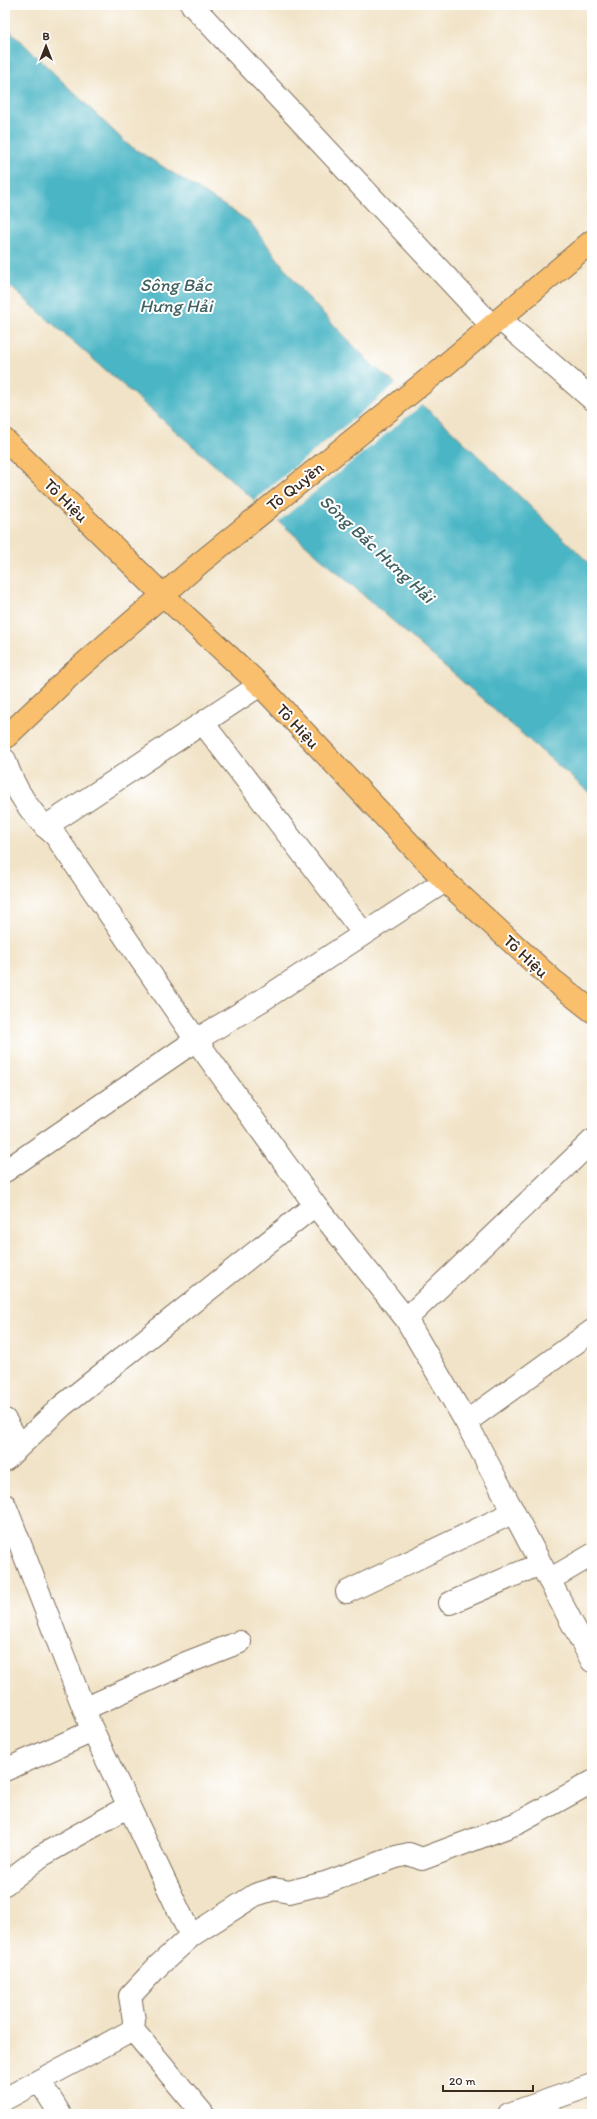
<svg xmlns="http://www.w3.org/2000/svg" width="597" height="2119" viewBox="0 0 597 2119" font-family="Itim,sans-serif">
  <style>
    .water { fill: #49b5c5; stroke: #427072 }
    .pier { fill: #f1e3c7 }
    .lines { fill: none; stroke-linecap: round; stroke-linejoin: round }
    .minor-casing { stroke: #7b6b59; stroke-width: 24 }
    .major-casing { stroke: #7b6b59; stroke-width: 24 }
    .minor { stroke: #fff; stroke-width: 22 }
    .major { stroke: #f9bf6c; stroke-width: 22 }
    .labels { text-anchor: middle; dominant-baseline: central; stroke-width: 4; stroke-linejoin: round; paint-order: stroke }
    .street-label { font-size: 17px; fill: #3b2a1e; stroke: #fff }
    .water-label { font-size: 18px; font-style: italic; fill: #416261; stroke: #fff }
  </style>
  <rect width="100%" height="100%" fill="#fff"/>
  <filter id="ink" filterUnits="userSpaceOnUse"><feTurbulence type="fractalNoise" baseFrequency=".025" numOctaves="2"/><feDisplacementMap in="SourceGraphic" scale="8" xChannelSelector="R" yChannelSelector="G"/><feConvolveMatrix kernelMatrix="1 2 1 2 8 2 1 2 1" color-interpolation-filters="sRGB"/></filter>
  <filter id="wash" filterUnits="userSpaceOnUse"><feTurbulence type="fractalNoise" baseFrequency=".012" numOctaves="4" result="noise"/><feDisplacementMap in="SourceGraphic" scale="16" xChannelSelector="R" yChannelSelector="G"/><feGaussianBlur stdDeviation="0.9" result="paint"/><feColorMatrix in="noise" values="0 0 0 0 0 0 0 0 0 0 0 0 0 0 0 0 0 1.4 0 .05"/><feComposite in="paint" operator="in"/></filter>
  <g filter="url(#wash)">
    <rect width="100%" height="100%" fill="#f1e3c7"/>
    <path class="water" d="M5 26 127 144 250 222 301 290 371 364 445 424 592 566V795L5 282Z"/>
    <path class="pier" d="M397 383 423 404 278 522 253 501Z"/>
  </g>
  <g filter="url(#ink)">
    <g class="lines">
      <g class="minor-casing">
        <path id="minor" d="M192 5 492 326
          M500 319 592 399
          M203 723 364 934
          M5 760C13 787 32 817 55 835L196 1040 315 1205 406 1319 466 1422 592 1661
          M45 827 260 685
          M5 1171 196 1040 264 999 445 881
          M406 1319 592 1141
          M5 1420 20 1445
          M466 1422 592 1331
          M5 1460 62 1406 315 1205
          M5 1505 91 1727 191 1936
          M549 1580 592 1555
          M347 1592 514 1512
          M450 1603 540 1564
          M84 1709 186 1663 240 1642
          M5 1770 93 1731
          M5 1884 41 1856 129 1806
          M40 2082 60 2114
          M5 2099 133 2030
          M203 2114 133 2030 134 2020 130 1996 158 1966 191 1936 255 1895 274 1889 289 1892 325 1883 396 1857 409 1854 422 1859 518 1823 592 1782
          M509 2114 592 2085"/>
      </g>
      <g class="major-casing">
        <path id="major" d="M5 440 164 596 260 685 445 881 554 981 592 1011
          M5 738 73 673 200 563 443 367 592 241"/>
      </g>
      <use href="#minor" class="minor"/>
      <use href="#major" class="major"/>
    </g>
  </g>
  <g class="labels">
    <g class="street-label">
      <text transform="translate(295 486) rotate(-39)">Tô Quyền</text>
      <text transform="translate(66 500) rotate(45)">Tô Hiệu</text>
      <text transform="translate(298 726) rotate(47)">Tô Hiệu</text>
      <text transform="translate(526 956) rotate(43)">Tô Hiệu</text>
    </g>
    <g class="water-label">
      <text x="176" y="285">Sông Bắc<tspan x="176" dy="21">Hưng Hải</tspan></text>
      <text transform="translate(377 549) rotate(43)">Sông Bắc Hưng Hải</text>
    </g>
  </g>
  <rect width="597" height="2119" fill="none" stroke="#fff" stroke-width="20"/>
  <g transform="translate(46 46)" stroke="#ffffff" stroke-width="3" paint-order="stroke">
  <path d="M0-3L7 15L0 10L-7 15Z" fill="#3b2a1e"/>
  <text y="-6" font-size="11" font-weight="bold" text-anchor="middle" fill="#3b2a1e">B</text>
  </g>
  <path d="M443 2085v6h90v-6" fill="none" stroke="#3b2a1e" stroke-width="2"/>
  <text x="449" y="2085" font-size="12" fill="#3b2a1e" stroke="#ffffff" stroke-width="3" paint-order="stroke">20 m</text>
</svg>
